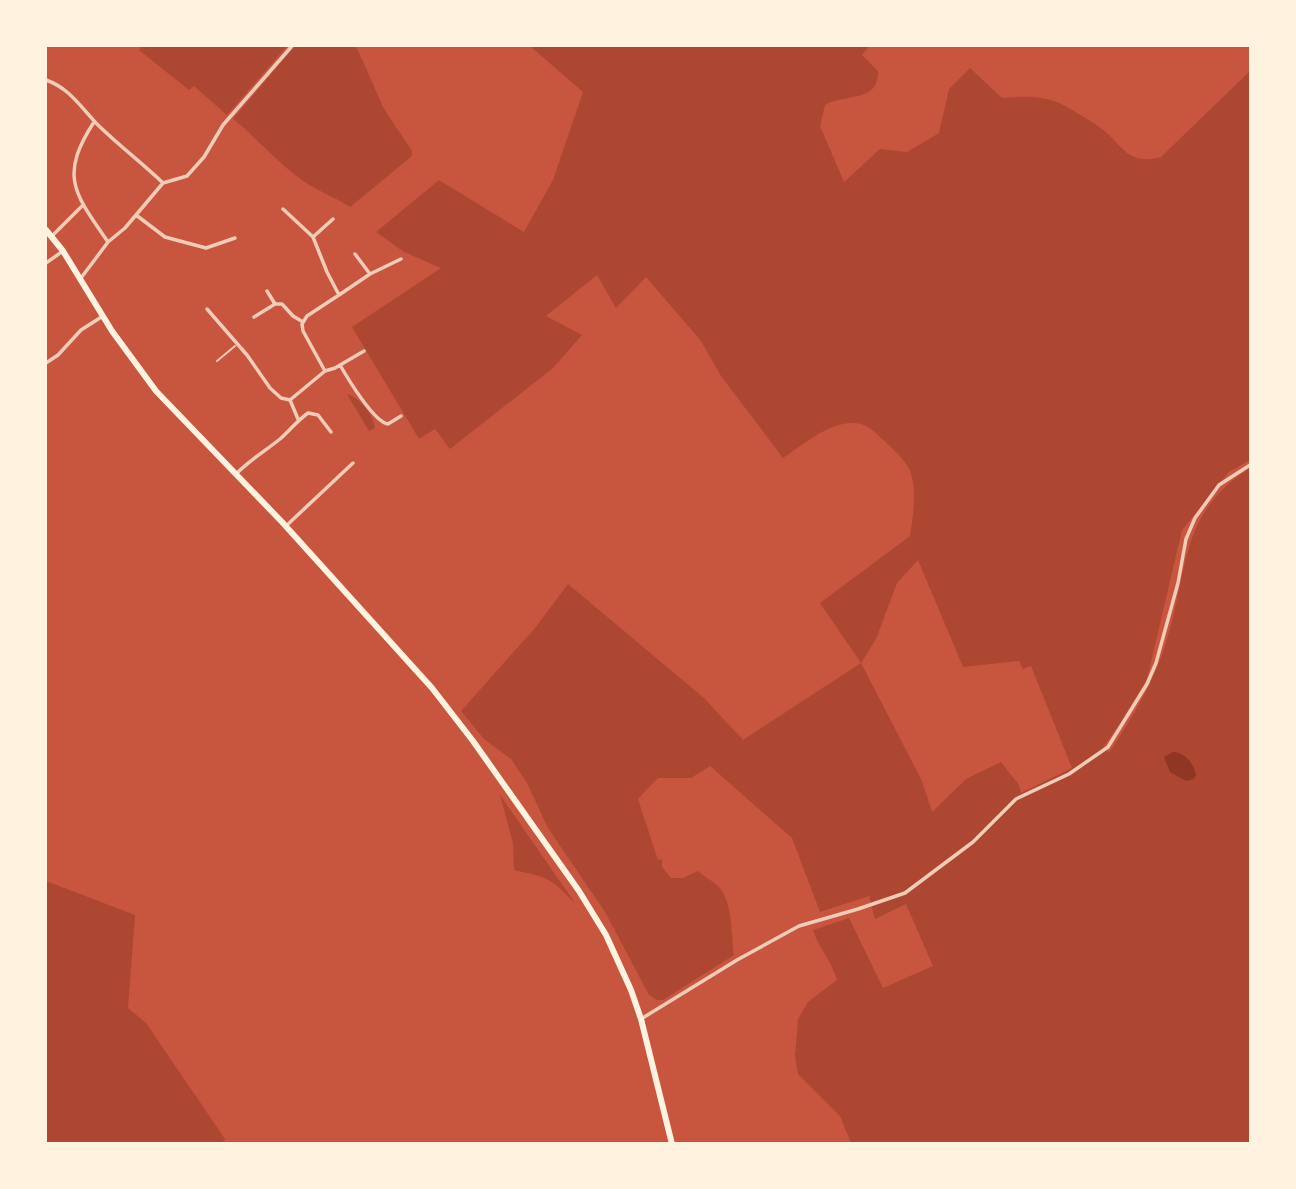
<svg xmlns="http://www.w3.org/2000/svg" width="1296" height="1189" viewBox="0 0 1296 1189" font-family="'DM Sans',sans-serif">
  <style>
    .green { fill: #ae4732; fill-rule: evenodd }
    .water { fill: #8f3625 }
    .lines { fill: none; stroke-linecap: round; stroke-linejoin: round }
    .service { stroke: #f1ccb7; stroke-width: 2 }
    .minor { stroke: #f1ccb7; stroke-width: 3.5 }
    .primary { stroke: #fff3e0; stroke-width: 6 }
  </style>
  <rect width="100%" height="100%" fill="#c8553d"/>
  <path class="green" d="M142 46H287L227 115 194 86 189 90 139 50Z
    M295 46H356L384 109 412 151V156L350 207C335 197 317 191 302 180 277 162 257 138 233 119Z
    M530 46H869L862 55 878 71C879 103 846 93 825 105L820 126 844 182 880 149 907 152 939 133 949 89 970 68 1002 98C1025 96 1045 95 1065 106 1078 113 1091 121 1102 129 1123 145 1127 166 1161 157L1250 71V460L1229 472 1182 530 1147 679 1121 722 1104 746 1109 753C1133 716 1155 681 1167 639 1189 568 1179 513 1250 468V1143H851L840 1116 798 1074 795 1056 798 1019 808 1002 837 980C832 961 819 949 813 930L849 918 883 988 933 966 906 904 875 919 869 896 820 912 792 838 710 766 691 778H658L638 799 658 860 662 859V867L671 878H683L698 871C704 877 715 882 720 888 733 905 731 935 734 955L663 1000H657L649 995 605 912 548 828 527 783 511 759 484 739 461 711 535 628 568 584 704 698 743 740 861 663 820 603 910 536C913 518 918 483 908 467 902 457 891 447 882 439 872 429 865 422 850 423 825 425 803 445 783 458L721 376 701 341 646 277 616 308 597 275 546 316 582 335 553 368 450 449 435 429 419 439 352 327 441 268 404 252 376 232 439 180 524 232 553 180 583 92ZM918 560 963 667 1019 661 1023 669 1031 666 1072 768 1021 793 1019 785 1001 762 966 779 932 812 922 781 861 663 876 639 897 583Z
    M347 394C359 397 374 415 375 428L369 431Z
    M500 795 575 903C549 877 549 878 514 870L513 843Z
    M46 881 135 915 128 1008 146 1023 225 1139 223 1143H46Z"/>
  <path class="water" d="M1173 752C1185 752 1194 764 1196 775L1194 779 1186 781 1170 772 1164 757Z"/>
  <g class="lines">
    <path class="service" d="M217 361 235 346"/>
    <path class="minor" d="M46 80C69 88 80 106 96 123 117 144 141 162 163 183
      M94 122C59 176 74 193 108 242
      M283 209 313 237 327 272 339 295 307 316 302 324 303 331 325 371
      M136 215 165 237 206 248 235 238
      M51 237 82 206
      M313 237 333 219
      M355 254 370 274
      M46 263 63 251
      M81 278 108 242 125 228 163 183 187 176 204 157 223 125 292 46
      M267 291 275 304
      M339 295 370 274 401 259
      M207 309 247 355 270 388 281 398 290 400 298 419
      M254 317 275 304H282L293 316 303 322
      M46 363 58 355 81 330 103 316
      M340 365C348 379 374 422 388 424L401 416
      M290 400 325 371 335 368 364 351
      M236 474C250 460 265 451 280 439 290 430 297 421 308 413L318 415 331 432
      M286 526 353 463
      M641 1019 737 960 799 926 858 909 905 893 973 842 1016 799 1069 774 1108 747 1147 684 1156 663 1178 583 1186 539 1195 518 1219 485 1250 465"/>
    <path class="primary" d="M46 230 63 251 112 331 156 391 282 522 432 688 473 741 579 891 606 935 631 990 641 1019 672 1144"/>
  </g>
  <rect width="1296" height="1189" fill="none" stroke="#fff3e0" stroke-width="94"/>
</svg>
